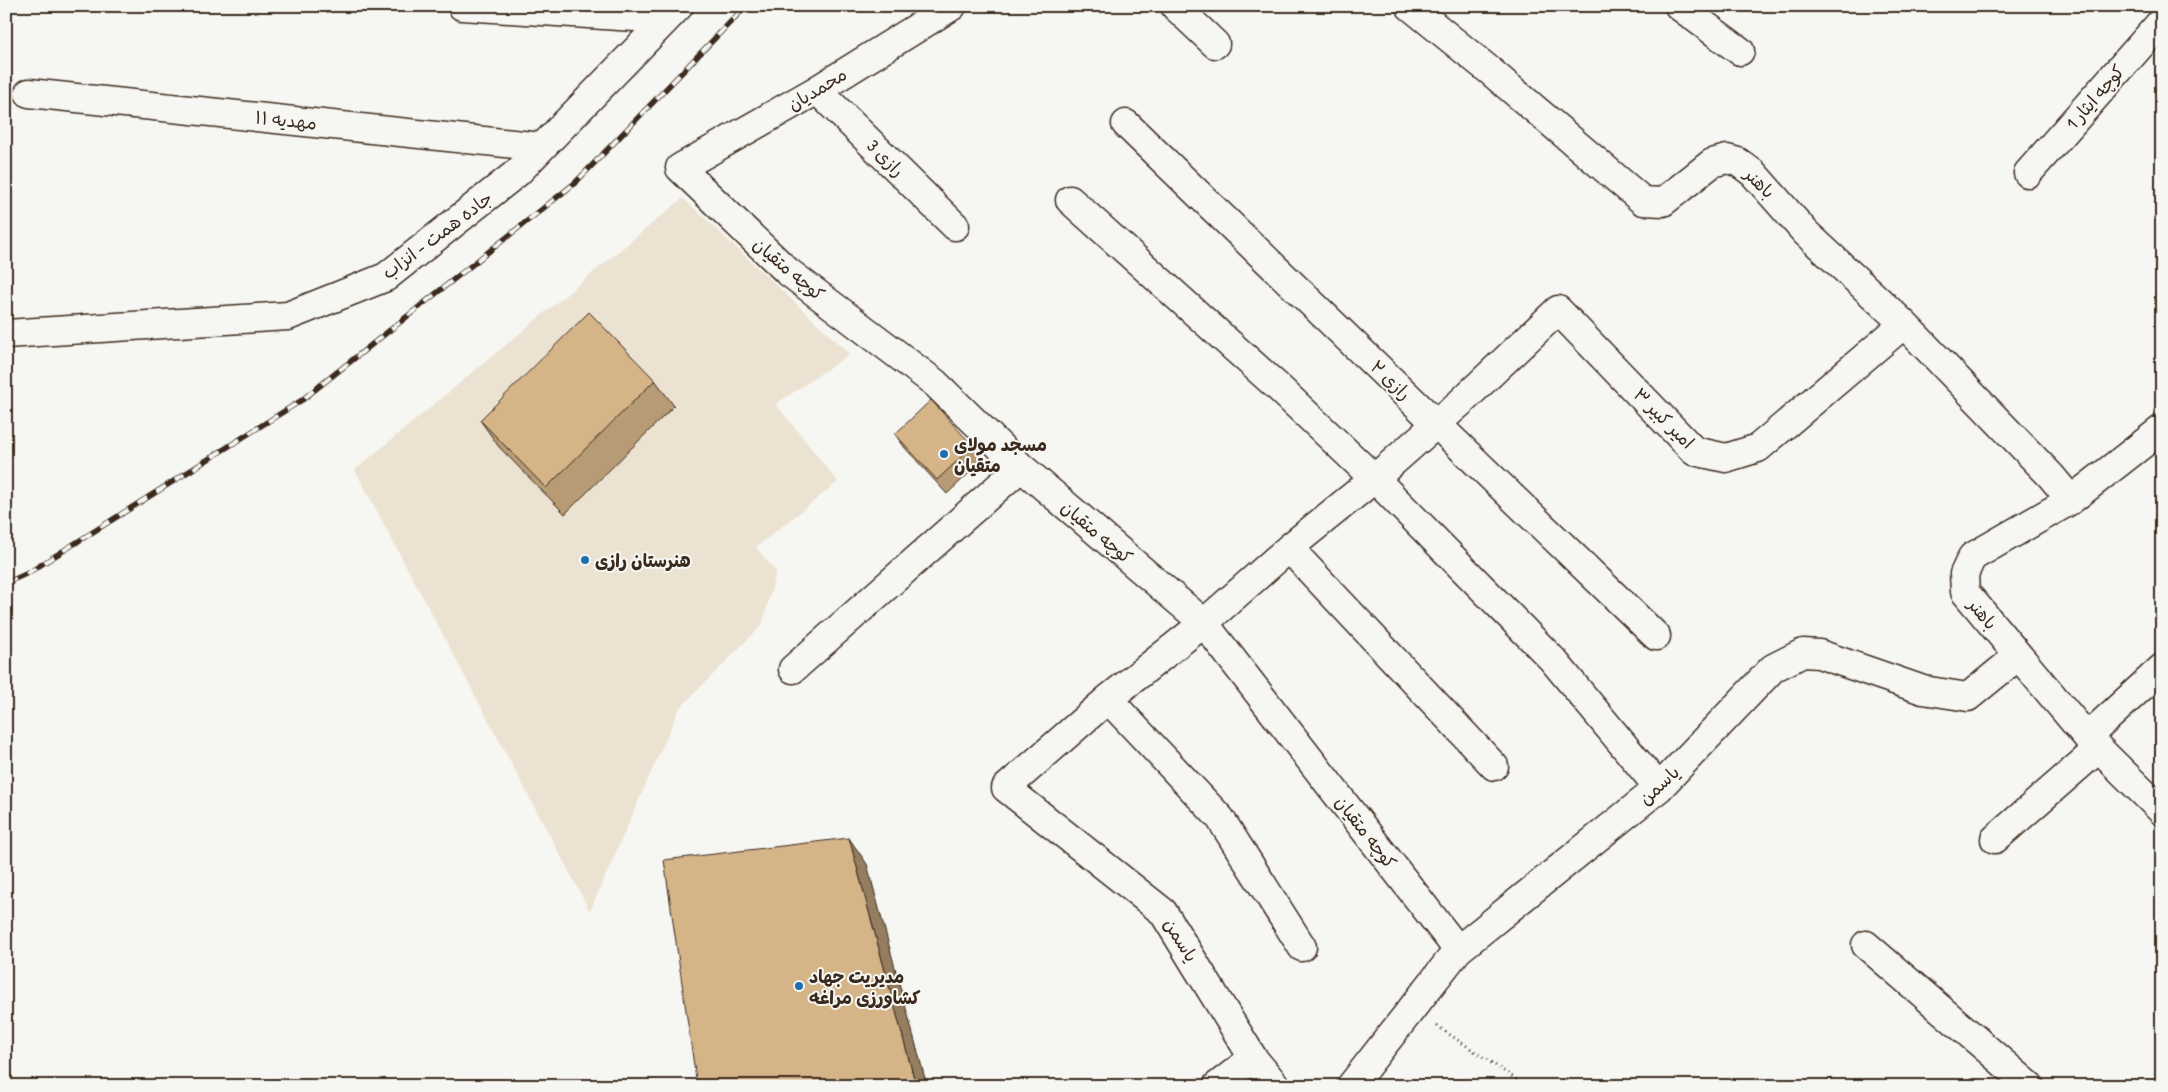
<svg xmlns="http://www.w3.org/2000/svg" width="2168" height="1092" viewBox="0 0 2168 1092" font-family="'Patrick Hand','Playpen Sans Arabic',sans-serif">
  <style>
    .built { fill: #ece2d2 }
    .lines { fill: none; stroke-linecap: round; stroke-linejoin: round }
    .minor-casing { stroke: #3b2a1e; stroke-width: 31 }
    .path { stroke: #3b2a1e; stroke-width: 3; stroke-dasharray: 1 4; stroke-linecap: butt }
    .minor { stroke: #f6f6f2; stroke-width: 28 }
    .rail-casing { stroke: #3b2a1e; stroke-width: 5.5 }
    .rail { stroke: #f6f6f2; stroke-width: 4; stroke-dasharray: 11; stroke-linecap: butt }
    .wall { fill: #b79b75; stroke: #3b2a1e }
    .shaded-wall { fill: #957e5f; stroke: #3b2a1e }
    .building { fill: #d5b488; stroke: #3b2a1e }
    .poi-dot { fill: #1f6fb2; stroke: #f6f6f2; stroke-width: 2 }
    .labels { text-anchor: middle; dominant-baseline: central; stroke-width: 4; stroke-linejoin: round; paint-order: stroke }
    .street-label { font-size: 18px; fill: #3b2a1e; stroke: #f6f6f2 }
    .poi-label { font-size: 18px; font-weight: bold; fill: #3b2a1e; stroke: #f6f6f2; text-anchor: start }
  </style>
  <rect width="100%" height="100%" fill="#f6f6f2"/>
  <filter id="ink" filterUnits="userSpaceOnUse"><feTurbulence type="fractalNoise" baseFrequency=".02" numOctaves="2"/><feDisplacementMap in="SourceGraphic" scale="10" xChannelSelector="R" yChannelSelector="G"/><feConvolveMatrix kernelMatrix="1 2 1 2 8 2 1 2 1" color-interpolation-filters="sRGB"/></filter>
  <g filter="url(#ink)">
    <path class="built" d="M683 198 850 354 776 404 838 482 756 547 776 572 762 625 679 709 590 911 355 470Z"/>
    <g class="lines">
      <g class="minor-casing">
        <path id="minor" d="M462 6 666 19
          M952 6 817 90 680 168 787 271 935 383 1021 467 1204 623 1458 950
          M1175 6 1215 44
          M1410 6 1489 70 1643 201 1663 202 1712 163 1727 159 1738 162 1753 173 1806 233 1904 324 2051 476 2071 500
          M1679 6 1740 51
          M817 90 955 226
          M29 93 542 147
          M1126 124 1656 636
          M2028 173 2162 21
          M1070 200 1279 388 1382 486 1553 660 1659 788
          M6 334 288 316 386 277 518 172 679 6
          M2162 429 2071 500 1972 557 1964 574 1965 592 2087 737 2162 811
          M1289 548 1494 766
          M793 669 1021 467
          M1108 699 1220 818 1302 947
          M2087 737 2162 668
          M1995 839 2098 749
          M1866 945 2030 1086
          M1217 1086 1253 1058
          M1276 1086 1253 1058 1163 912 1006 788 1108 699 1204 623 1289 548 1374 479 1460 403 1558 310 1694 451 1726 458 1758 448 1904 324
          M1351 1086 1458 950 1659 788 1773 668 1803 653 1819 654 1923 690 1968 697 2018 656"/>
      </g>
      <path class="path" d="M1437 1026 1526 1086"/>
      <use href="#minor" class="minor"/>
      <g class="rail-casing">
        <path id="rail" d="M6 583 28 573 302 400 575 183 746 6"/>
      </g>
      <use href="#rail" class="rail"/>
    </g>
    <path class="wall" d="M655 380 674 406 565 514 499 447 480 420Z
      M895 434 973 446 983 460 947 494 905 448Z"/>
    <path class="shaded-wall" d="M849 838 867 864 927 1086H916Z"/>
    <path class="building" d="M589 312 655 380 546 488 480 420Z
      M931 400 973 446 937 480 895 434Z
      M849 838 916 1086H697L664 860Z"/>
  </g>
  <g class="poi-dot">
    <circle cx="944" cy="454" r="5"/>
    <circle cx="585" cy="560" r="5"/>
    <circle cx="799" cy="986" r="5"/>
  </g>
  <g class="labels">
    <g class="street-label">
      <text transform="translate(817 89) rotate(-31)">محمدیان</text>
      <text transform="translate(2095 97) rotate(-49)">کوچه ایثار 1</text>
      <text transform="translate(286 120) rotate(6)">مهدیه ۱۱</text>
      <text transform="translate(886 158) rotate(45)">رازی 3</text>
      <text transform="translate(1760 183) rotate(45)">باهنر</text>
      <text transform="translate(437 235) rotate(-37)">جاده همت - انزاب</text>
      <text transform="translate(789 269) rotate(40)">کوچه متقیان</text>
      <text transform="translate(1391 380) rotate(44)">رازی ۲</text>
      <text transform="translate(1664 418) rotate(45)">امیر کبیر ۳</text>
      <text transform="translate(1097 532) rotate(40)">کوچه متقیان</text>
      <text transform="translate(1983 614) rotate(50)">باهنر</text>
      <text transform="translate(1659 785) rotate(-43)">یاسمن</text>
      <text transform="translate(1366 832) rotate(52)">کوچه متقیان</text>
      <text transform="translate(1181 940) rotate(58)">یاسمن</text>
    </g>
    <g class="poi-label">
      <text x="954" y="444">مسجد مولای<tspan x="954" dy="21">متقیان</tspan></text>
      <text x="595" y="560">هنرستان رازی</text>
      <text x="809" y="976">مدیریت جهاد<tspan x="809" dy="21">کشاورزی مراغه</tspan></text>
    </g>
  </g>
  <rect width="2168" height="1092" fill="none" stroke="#f6f6f2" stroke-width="25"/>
  <rect x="12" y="12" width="2143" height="1067" fill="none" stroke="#3b2a1e" stroke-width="2" filter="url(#ink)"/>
</svg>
